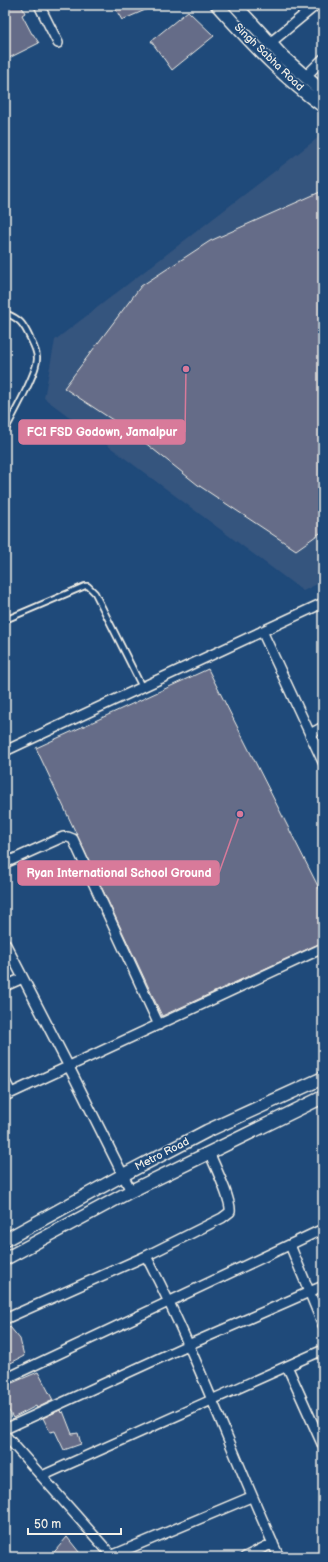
<svg xmlns="http://www.w3.org/2000/svg" width="328" height="1562" viewBox="0 0 328 1562" font-family="'Balsamiq Sans',sans-serif">
  <style>
    .built { fill: #34547e }
    .building { fill: #656c88; stroke: #f4f1e8 }
    .lines { fill: none; stroke-linecap: round; stroke-linejoin: round }
    .service-casing { stroke: #f4f1e8; stroke-width: 8 }
    .minor-casing { stroke: #f4f1e8; stroke-width: 12 }
    .tertiary-casing { stroke: #f4f1e8; stroke-width: 15 }
    .service { stroke: #1f4a7a; stroke-width: 4.5 }
    .minor { stroke: #1f4a7a; stroke-width: 9 }
    .tertiary { stroke: #1f4a7a; stroke-width: 12 }
    .labels { text-anchor: middle; dominant-baseline: central; stroke-width: 3; stroke-linejoin: round; paint-order: stroke }
    .street-label { font-size: 11px; fill: #f4f1e8; stroke: #1f4a7a }
    .leader { fill: none; stroke: #d87a9a; stroke-width: 1.5 }
    .callout-dot { fill: #d87a9a; stroke: #1f4a7a; stroke-width: 1.5 }
    .callout { fill: #d87a9a; stroke: #d87a9a; stroke-width: 1.5 }
    .callout-label { font-size: 12px; text-anchor: middle; font-weight: bold; fill: #fff }
  </style>
  <rect width="100%" height="100%" fill="#1f4a7a"/>
  <filter id="ink" filterUnits="userSpaceOnUse"><feTurbulence type="fractalNoise" baseFrequency=".025" numOctaves="2"/><feDisplacementMap in="SourceGraphic" scale="8" xChannelSelector="R" yChannelSelector="G"/><feConvolveMatrix kernelMatrix="1 2 1 2 8 2 1 2 1" color-interpolation-filters="sRGB"/></filter>
  <g filter="url(#ink)">
    <path class="built" d="M323 134V581L303 591 44 398 55 340Z"/>
    <path class="building" d="M5 5H21L25 13 22 15 32 34H33L39 43 5 60Z
      M113 5H157L122 20Z
      M188 11 214 36 172 70 151 41Z
      M320 192 323 197V531L296 550 198 485 134 434 64 388 141 286 210 241Z
      M208 669 323 896V942L162 1016 36 748Z
      M10 1327 20 1339 24 1356 5 1366V1332Z
      M38 1372 53 1400 37 1408 36 1406 13 1418 5 1404V1386Z
      M60 1410 61 1413 63 1411 72 1434 78 1433 81 1444 64 1450 55 1431 50 1432 43 1418Z
      M67 1537 83 1557H50Z"/>
    <g class="lines">
      <g class="service-casing">
        <path id="service" d="M5 313C20 319 23 323 30 338 33 344 37 351 37 358 38 372 12 416 5 431
          M5 620 85 586H88L95 593 142 687"/>
      </g>
      <g class="minor-casing">
        <path id="minor" d="M39 5 58 43
          M270 43 316 5
          M305 77 323 59
          M262 631 323 762
          M310 734 323 727
          M5 751 323 603
          M5 863 63 837H68L73 839 159 1025
          M5 943 68 1065 131 1191
          M5 986 23 978
          M5 1081 11 1093
          M5 1096 323 948
          M290 1245 323 1325
          M146 1256 222 1218 230 1212C232 1201 214 1164 209 1152
          M5 1319 146 1256C197 1353 233 1457 279 1557
          M287 1366 323 1446
          M5 1379 323 1229
          M5 1429 188 1345 323 1286
          M5 1435 113 1557
          M42 1476 323 1350
          M111 1556 251 1497
          M245 1557 273 1543"/>
      </g>
      <g class="tertiary-casing">
        <path id="tertiary" d="M217 5C250 41 283 78 323 106
          M235 5 283 57 323 92
          M5 1240 123 1175 207 1131 323 1078
          M5 1259 131 1191 323 1097"/>
      </g>
      <use href="#service" class="service"/>
      <use href="#minor" class="minor"/>
      <use href="#tertiary" class="tertiary"/>
    </g>
  </g>
  <g class="labels">
    <g class="street-label">
      <text transform="translate(269 57) rotate(44)">Singh Sabha Road</text>
      <text transform="translate(162 1154) rotate(-27)">Metro Road</text>
    </g>
  </g>
  <path class="leader" d="M186 369L185 432M240 814L219 873"/>
  <g class="callout-dot">
    <circle cx="186" cy="369" r="4"/>
    <circle cx="240" cy="814" r="4"/>
  </g>
  <g class="callout">
    <rect x="19" y="420" width="166" height="24" rx="4"/>
    <rect x="18" y="861" width="201" height="24" rx="4"/>
  </g>
  <g class="callout-label">
    <text x="102" y="436">FCI FSD Godown, Jamalpur</text>
    <text x="119" y="877">Ryan International School Ground</text>
  </g>
  <rect width="328" height="1562" fill="none" stroke="#1f4a7a" stroke-width="20"/>
  <rect x="10" y="10" width="308" height="1542" fill="none" stroke="#f4f1e8" stroke-width="1.5" filter="url(#ink)"/>
  <path d="M28 1528v6h93v-6" fill="none" stroke="#f4f1e8" stroke-width="2"/>
  <text x="34" y="1528" font-size="12" fill="#f4f1e8" stroke="#1f4a7a" stroke-width="3" paint-order="stroke">50 m</text>
</svg>
